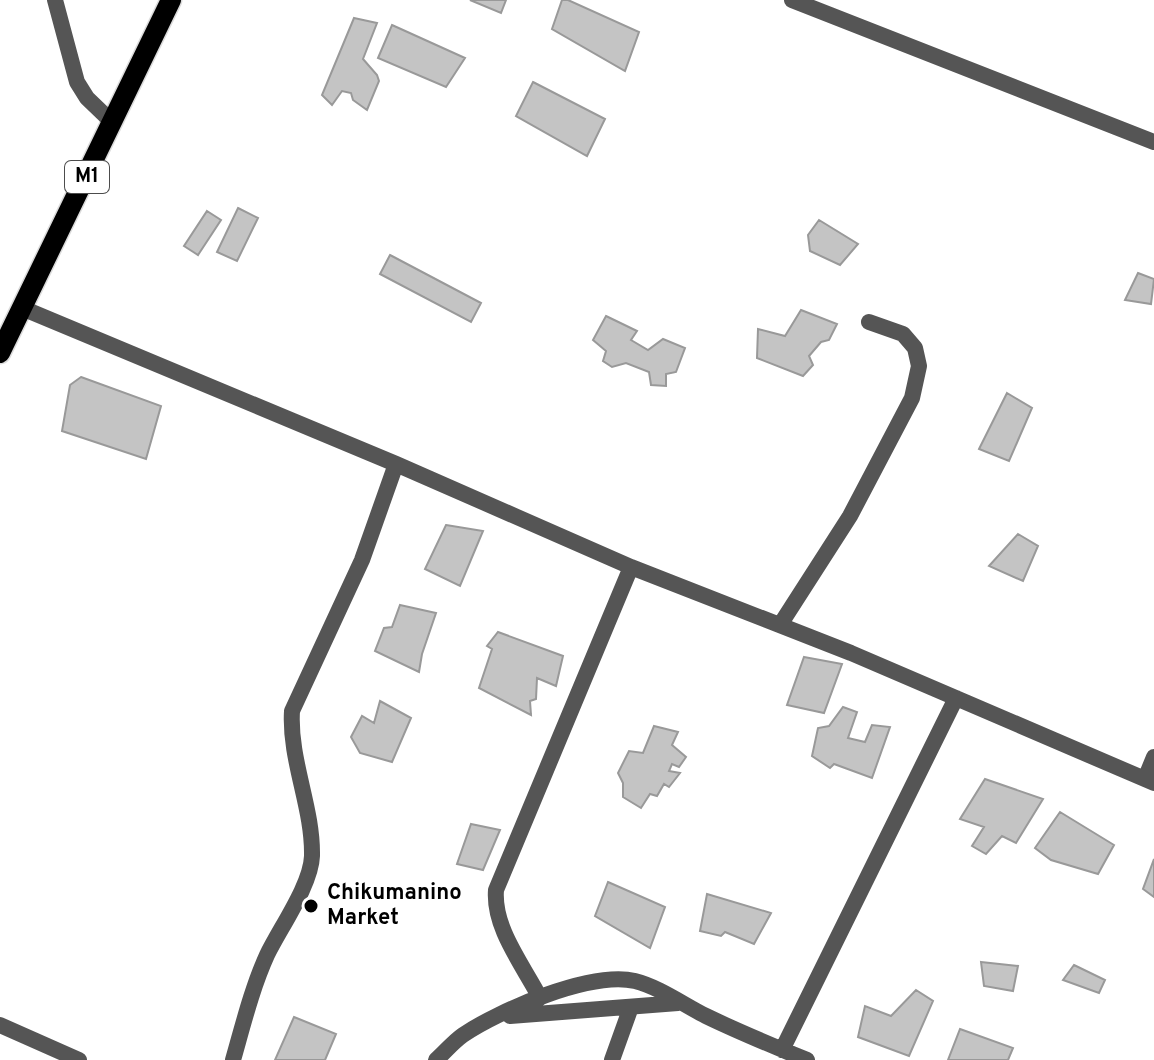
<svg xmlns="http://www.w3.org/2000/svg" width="1154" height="1060" viewBox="0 0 1154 1060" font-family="Overpass,sans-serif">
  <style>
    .building { fill: #c4c4c4; stroke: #999; stroke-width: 2 }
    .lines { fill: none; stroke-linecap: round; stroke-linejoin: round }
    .primary-casing { stroke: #dbdbdb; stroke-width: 23 }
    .street { stroke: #555; stroke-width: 16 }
    .primary { stroke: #000; stroke-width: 20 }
    .poi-dot { fill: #000; stroke: #fff; stroke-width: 3 }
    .labels { text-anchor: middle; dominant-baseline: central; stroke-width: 7; stroke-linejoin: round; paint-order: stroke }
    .shield { fill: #fff; stroke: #4c4c4c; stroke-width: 2 }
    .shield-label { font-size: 20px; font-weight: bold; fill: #000 }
    .poi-label { font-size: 22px; font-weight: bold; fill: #000; stroke: #fff; text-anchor: start }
  </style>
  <rect width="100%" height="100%" fill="#fff"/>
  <path class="building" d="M470 0H506L501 13Z
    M562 0H568L639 32 625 71 552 29Z
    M354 18 377 23 363 59 377 75 379 81 367 110 353 100 351 93 342 91 332 105 322 95Z
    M392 25 465 58 446 87 378 58Z
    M533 82 605 119 587 156 516 116Z
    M238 208 258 218 237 261 217 252Z
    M207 211 221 220 198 255 184 246Z
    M819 220 858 244 840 265 810 251 808 235Z
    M390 255 481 303 471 322 380 274Z
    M1138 273 1154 279 1151 304 1125 300Z
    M801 310 837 324 829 340 821 342 809 356 813 365 803 376 757 358 758 329 785 336Z
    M606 316 637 331 631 340 648 350 663 339 685 348 676 372 666 374V386L651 385 649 372 626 363 612 367 603 361 606 351 593 340Z
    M81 377 161 406 146 459 62 431 70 385Z
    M1007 393 1032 408 1009 461 979 449Z
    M446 525 483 531 460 586 425 569Z
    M1018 534 1038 546 1023 581 989 566Z
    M400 605 436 613 422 654 419 672 375 651 384 628 392 627Z
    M498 632 563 656 556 686 537 678 536 699 530 701 531 715 479 688 492 649 487 646Z
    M804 657 842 664 824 713 787 705Z
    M380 701 411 718 392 762 360 753 351 737 362 716 374 723Z
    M843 707 857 712 848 738 865 742 872 725 890 727 872 778 834 764 830 768 812 756 818 728 829 726Z
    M654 726 678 732 672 745 686 757 679 767 672 764 669 771 680 773 669 787 664 784 657 796 650 794 641 808 623 797V783L618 773 629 751 643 753Z
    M985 779 1043 799 1016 843 1002 836 986 854 972 846 984 827 960 819Z
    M1060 812 1114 845 1098 874 1051 860 1035 848Z
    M471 824 500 830 483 870 457 864Z
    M1154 859V897L1143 889Z
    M608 882 665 907 650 948 595 916Z
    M707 894 771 913 754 944 725 932 721 936 700 931Z
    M981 962 1018 966 1013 991 984 986Z
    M1074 965 1105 980 1099 993 1063 980Z
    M916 990 933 1001 909 1056 858 1037 865 1006 891 1016Z
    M294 1017 336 1034 325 1060H275Z
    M960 1029 1013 1048 1008 1060H948Z"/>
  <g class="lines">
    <g class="primary-casing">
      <path id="primary" d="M0 353 171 0"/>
    </g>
    <path class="street" d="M55 0 77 82 87 98 113 123
      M792 0 1154 142
      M22 308 396 464 631 567 851 653 1154 783
      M780 625 850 516 912 398 919 366 915 348 903 334 869 322
      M1145 779 1154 757
      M540 998C523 965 493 928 496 890L631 567
      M510 1016 678 1003
      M0 1025 79 1060
      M782 1050 956 698
      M233 1060C243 1025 252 988 267 955 280 928 311 885 312 856 313 807 289 760 292 711L362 560 396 464
      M436 1060C445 1052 453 1042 463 1035 500 1010 591 971 635 981 659 987 684 1005 706 1016 739 1032 773 1046 807 1060
      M612 1060 631 1007"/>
    <use href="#primary" class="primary"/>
  </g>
  <circle class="poi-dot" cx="311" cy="906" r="8"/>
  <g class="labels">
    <rect class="shield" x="65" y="161" width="44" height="32" rx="6"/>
    <g class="shield-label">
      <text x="87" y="177">M1</text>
    </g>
    <g class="poi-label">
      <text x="327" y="893">Chikumanino<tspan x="327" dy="25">Market</tspan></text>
    </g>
  </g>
</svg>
